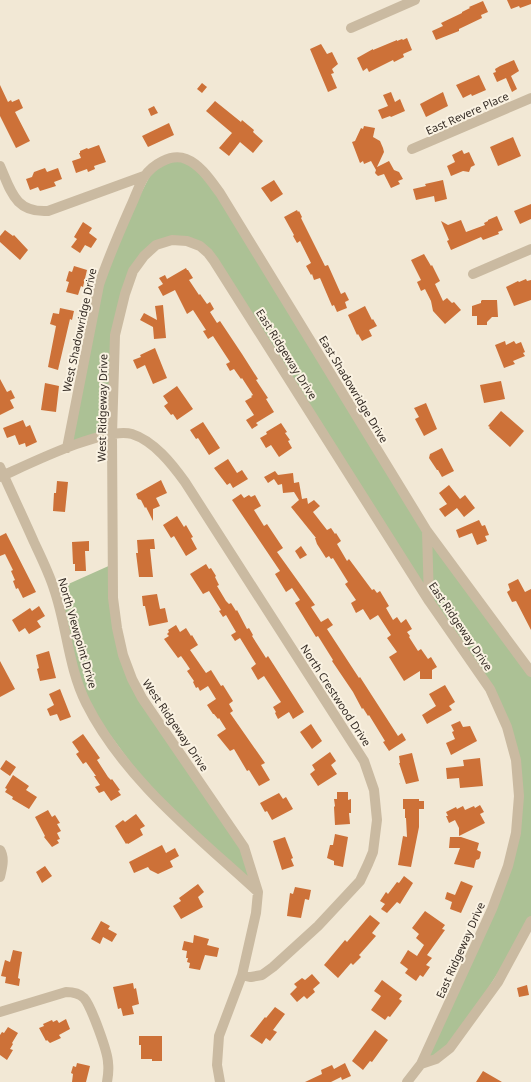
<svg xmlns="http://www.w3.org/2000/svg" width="531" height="1082" viewBox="0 0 531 1082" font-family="'Noto Sans',sans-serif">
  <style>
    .green { fill: #acc195 }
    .building { fill: #cd7138 }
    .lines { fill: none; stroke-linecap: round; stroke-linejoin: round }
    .minor { stroke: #cabaa1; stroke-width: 10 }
    .labels { text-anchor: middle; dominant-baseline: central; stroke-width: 4; stroke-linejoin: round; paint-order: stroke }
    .street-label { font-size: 11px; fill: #342b24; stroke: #faf2e2 }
  </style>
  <rect width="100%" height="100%" fill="#f2e8d5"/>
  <path class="green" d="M185 159 208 178 427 531 531 672V921L450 1048 421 1064 492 909 516 833V760L490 689 214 261 187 241 156 245 133 271 115 335 112 434 67 448 107 259 155 166Z
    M113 564V598L132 679 244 847 258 892 156 797 85 701 55 590Z"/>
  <path class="building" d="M507 0H531V4L520 8 519 6 511 9Z
    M483 1 488 12 481 15 482 18 459 29V31L436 40 432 31 443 26 441 23 462 13V12L470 8 469 7Z
    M407 38 412 50 403 54 404 57 394 62 393 60 369 72 367 68 363 71 357 58 373 49V50L397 40V41L402 39 403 40Z
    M321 44 327 54 332 52 338 64 332 69 334 73 331 74 337 88 328 92 310 49Z
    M514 60 519 71 511 76 517 89 512 92 506 78 497 82 493 73 496 72 495 69 500 66Z
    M479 75 486 90 472 96 471 94 463 98 456 85Z
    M202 83 207 87 202 93 197 89Z
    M0 85 8 102 11 100 12 102 19 99 23 108 15 112 30 141 16 148 0 116Z
    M391 92 395 102 400 99 405 111 391 117 390 116 382 119 378 110 388 106 383 95Z
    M443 92 448 106 426 117 420 104Z
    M215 101 241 122 242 120 254 130 253 132 263 141 253 153 240 142 229 156 219 148 232 133 206 111Z
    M154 106 158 113 151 116 148 109Z
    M169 123 174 135 148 147 142 136Z
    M364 126 375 128 373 137 380 141 383 148 384 152 377 167 389 161 394 170 399 172 403 179 398 181 400 184 391 188 384 174 378 176 375 173 376 170 371 161 364 164 363 161 360 163 352 142 355 141 361 128 363 129Z
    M513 137 521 156 498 166 490 147Z
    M99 145 106 162 94 166 95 169 88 172 87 169 76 173 72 161 81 158 79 153H80V151L87 148 88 149Z
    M462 150 464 154 469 152 475 165 471 167 469 172 463 171 451 176 447 166 455 162 452 155Z
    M45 168 47 172 58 168 62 179 54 182 56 186 40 191 38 187 30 190 26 179 32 177 34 172Z
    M274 180 283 194 271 202 261 188Z
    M443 180 447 199 435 202 434 196 416 200 413 189 426 186 425 184Z
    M531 204V219L520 224 514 211Z
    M297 210 298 212 299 211 302 217 301 218 325 266 328 265 341 294 345 292 349 300 345 302 347 308 337 312 334 305 332 306 320 278 314 280 312 274 311 275 306 266 311 263 300 241 297 243 293 236 294 235 284 217Z
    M497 216 503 230 498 232 499 234 483 240 481 237 451 250 447 241 449 240 441 221 448 225 461 220 466 232 485 225 484 223 488 221V220Z
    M83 222 92 228 89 233 97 239 91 248 85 245 80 253 71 247 77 239 74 237Z
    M5 230 13 236 14 235 28 250 20 260 0 242V236Z
    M424 254 431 266 432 265 440 281 435 284 443 301 447 298 452 303 454 302 461 310 445 324 433 311 431 301 425 289 421 291 417 282 421 280 411 260Z
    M74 266 87 270 83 287 81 286 78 295 66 292 69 282 66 281 69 271 72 272Z
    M186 268 187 270H188L193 278 189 280 199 295 200 294 207 304 210 302 214 309 210 312 217 323 220 321 242 354 258 379 256 380 268 398 266 399 274 412 256 423 258 425 252 429 246 420 254 415 245 401 252 397 251 396 253 395 242 378 241 379 234 369 230 371 226 364 230 362 213 336 208 339 203 331 206 330 193 310 187 314 175 290 163 296 158 287 163 284 159 278 165 275 167 279Z
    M526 279 527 281 531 280V300L514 306 506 287 518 281 519 282Z
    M482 300H497L498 317H492L487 322V325H477V316H472V306L481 303V301Z
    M163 305 166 338 154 339 153 327 140 320 144 313 157 320 155 306Z
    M365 306 372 320 373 319 377 326 369 330 372 336 362 341 358 334 357 335 348 315Z
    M60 308 74 311 72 320 70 319 58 370 48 367 56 326 50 324 53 313 59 314Z
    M505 341 506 345 514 341 516 344 521 342 525 352 523 353 525 356 513 361 515 364 504 368 495 345Z
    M155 348 167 378 153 384 145 365 137 369 133 360 141 357 140 355Z
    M0 379 7 392 11 390 15 398 10 400 14 408 0 415Z
    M501 381 505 399 484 403 480 385Z
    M45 383 59 386 56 412 41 410Z
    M177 386 193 409 177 420 173 414 171 415 164 406 168 403 163 396Z
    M426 403 437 429 424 436 415 419 419 417 414 408Z
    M501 411 524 431 510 447 489 428 490 427 488 426Z
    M23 420 26 427 30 425 37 442 26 447 25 443 19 445 15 435 7 438 3 428Z
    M203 422 220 448 209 455 198 438 196 439 190 430Z
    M281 423 287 432 285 433 290 440 288 441 292 448 279 457 271 445 266 448 260 438 267 434 266 432Z
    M442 448 454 471 442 477 438 470H437L429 458 430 454Z
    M228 459 237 473 242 470 248 479 233 488 230 483 227 485 214 468Z
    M275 471 278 475 293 473 294 483 299 482 302 499 307 498 308 504 314 500 320 506 313 512 327 530 331 528 335 534 336 533 341 541 337 544 347 561 349 559 372 590 374 589 377 593 380 591 389 606 386 608 393 620 397 617 401 623 406 619 412 629 407 632 410 636 409 637 418 651 421 649 428 659 431 657 437 667 432 670V679H420V671L404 681 389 657 397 652 387 638 391 635 378 615 370 620 363 609 356 613 351 603 356 600 345 584 348 582 333 558 331 559 329 556 326 558 317 544 315 538H316L291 507 299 500 294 492 283 493 282 484 278 485 274 479 268 483 264 477Z
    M161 480 167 493 156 498 160 506 153 509V508V521L146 507 145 508 141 500 138 499 136 494Z
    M57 481 68 482 65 512 53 511 54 493H56Z
    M449 485 460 499 465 495 475 508 464 517 457 508 445 517 439 509 447 504 439 493Z
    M241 494 244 498 249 495 251 497 255 495 261 506 254 510 264 526 267 524 283 548 277 552 315 605 311 607 321 622 328 618 333 625 327 629 359 678 360 677 398 736 402 733 406 740 389 751 383 742 385 741 369 715 368 716 363 708 362 709 353 692 332 661 333 660 318 636 316 637 295 603 300 600 292 588 286 592 275 574 280 571 232 500Z
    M177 516 184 527 186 525 193 537 191 538 197 549 186 556 174 536 171 538 163 525Z
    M479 520 482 526 485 525 489 535 485 536 487 541 477 545 472 533 459 538 456 530Z
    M6 533 36 592 23 598 18 588 16 589 13 581 15 580 11 571 13 570 5 554 0 556V536Z
    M154 539 155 549H150L153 577H139L136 553H138L137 540Z
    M89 541V551H85L86 571H75V564H73L72 542Z
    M301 546 307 555 300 559 295 551Z
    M206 564 209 569 211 568 216 576 215 577 219 585 217 586 226 601 229 604 231 603 236 611 237 610 247 629 249 628 253 635 252 636 266 658 268 656 304 712 293 719 289 712 278 719 275 713 276 712 273 707 281 702 279 699 264 676 258 680 251 668 256 664 240 638 235 641 231 635 236 632 226 615 223 617 219 611 221 610 209 591 203 594 190 574Z
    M518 579 525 592 531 589V630L516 601 512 602 507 592 510 590 508 584Z
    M157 594 160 609 165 608 168 622 149 626 145 606H143L142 596Z
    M39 606 45 616 37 621 41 627 29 634 25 628 19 632 12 620 30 608 32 611Z
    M176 625 180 632 186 628 191 636 192 635 198 645 190 650 206 673 211 670 221 686 223 685 233 701 229 704 233 711 230 713 265 763 261 765 270 780 259 786 249 770 247 771 234 749 230 751 217 735 226 729 219 718 218 719 214 714H213L207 705 216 699 208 686 200 691 198 687 196 688 193 682 194 681 187 671 190 669 186 663 181 656 178 658 164 639 169 636 167 634 169 632 168 630Z
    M49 651 56 678 40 681 37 669 39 668 36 655Z
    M0 661 15 689 0 697Z
    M445 685 455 702 449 706 452 710 427 724 422 715 436 706 429 694Z
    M60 689 71 717 60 721 57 714 50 716 47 709 54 705 49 694Z
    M460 721 463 727 470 726 477 741 451 755 446 743 455 739 452 732 454 731 451 725Z
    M311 724 322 741 312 749 300 732Z
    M83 734 100 758 97 760 108 777 111 780 112 779 120 790 118 791 121 795 111 801 104 791 99 793 95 787 100 785 94 776H96L86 762 83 764 76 754 79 752 72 742Z
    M330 752 336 761 331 765 337 774 318 786 310 774 315 770 312 765Z
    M412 753 419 781 406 784 399 763H400L399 756Z
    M480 758 483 786 460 788 459 778 447 779 446 768 464 766 463 760Z
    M6 760 16 767 10 776 0 769Z
    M13 775 29 786 26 790 37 797 29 809 12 799 13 797 5 792 7 789 5 788Z
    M337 792H348V800L351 799V813H349L350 824 335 825 334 807 335 806 334 799H337Z
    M279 793 283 799 286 797 293 809 272 820 267 811 265 812 260 803Z
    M403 799H419V801H424V809H419V827L411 867 398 865 403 836 407 837 406 818H405V809H403Z
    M480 805 484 812 480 814 485 823 459 836V828L455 820 449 823 446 816H448L446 812 456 807 457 809 463 806 465 810 474 806 475 808Z
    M48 810 52 817 55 815 60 823 57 824 61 831 57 833 60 839 57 840 59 843 52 847 44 837 45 836 35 817Z
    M136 814 145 826 140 829 143 835 128 844 127 843 126 844 115 826 123 820 125 822Z
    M335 834 348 837 343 867 334 865V861L327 858 330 845H333Z
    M285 837 293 858 291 859 294 866 282 870 273 841Z
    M450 837H461L479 843 477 850 481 852 480 857 479 859 476 860 474 868 454 864 460 848H449Z
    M162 845 166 853 175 848 179 856 170 861 173 867 158 874 150 870 148 867 134 873 129 862Z
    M45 866 52 876 42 883 36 872Z
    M404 876 413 883 400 904 397 902 387 913 381 909 385 904 380 901 386 892 388 894 397 882 399 883Z
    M461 881 473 886 461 913 450 909 452 902 445 899 447 892 455 895Z
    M198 884 204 892 198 897 203 907 181 919 173 906 181 901 179 898Z
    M295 887 311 890 309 900 305 899 301 918 287 916 290 893 293 894Z
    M425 911 445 925 442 929 445 930 427 955 432 958 426 965 430 967 423 977 420 975 416 981 405 973 408 969 400 963 408 950 417 956 424 945 416 938 419 934 412 928Z
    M370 915 380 923 372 933 376 936 360 954 359 955 361 957 353 965 351 963 338 978 324 965 345 940 347 942Z
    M101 921 110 926 108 929 117 934 112 942 103 937 100 944 91 939Z
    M194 935 209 939 207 945 219 948 217 957 205 955 200 970 189 968 190 963 187 962 188 958H186L187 951 182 950 184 941 193 943Z
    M13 950 22 952 18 978 20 979 19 986 5 983 6 977 1 976 5 960 10 962Z
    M312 974 320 983 313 989 315 992 307 999 304 996 297 1002 290 994 297 987 294 984 302 978 305 980Z
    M382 980 402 995 399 999 402 1001 390 1017 388 1016 385 1020 371 1010 381 996 374 991Z
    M133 983 134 989 136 988 139 1004 132 1006 134 1014 123 1016 121 1008 118 1009 113 987Z
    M527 985 529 995 519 997 517 988Z
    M275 1007 285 1014 273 1030 277 1032 270 1041 266 1038 262 1044 250 1036 265 1017 266 1018Z
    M66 1019 70 1029 59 1035 61 1038 50 1043 47 1040 46 1041 39 1028 44 1026 43 1024 52 1020 53 1022 57 1020 59 1023Z
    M8 1027 18 1033 12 1043 13 1044 10 1049 13 1050 7 1060 0 1055V1035L2 1032 4 1033Z
    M375 1030 388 1040 372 1062 370 1061 363 1070 352 1061Z
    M139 1036H162V1061H152V1059H141V1045H139Z
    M77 1063 90 1066 86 1082H72L73 1074 71 1073 73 1066 76 1067Z
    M345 1063 351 1076 342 1080 341 1077 331 1082H305L322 1074 321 1070 332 1065 334 1069Z
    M483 1071 502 1082H476Z"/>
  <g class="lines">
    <path class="minor" d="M351 28 415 0
      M412 149 531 98
      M0 166C11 191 15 213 48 211L144 176
      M473 274 531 249
      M67 448 99 285C108 258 119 233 130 208 135 198 138 187 144 177 152 165 171 153 186 159 201 165 211 181 220 193L427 531 531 672
      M0 467C11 492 23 517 34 542 41 557 49 573 54 589 67 626 68 667 86 703 124 779 196 835 258 892
      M0 477C27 465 105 426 132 434 154 441 172 464 185 482L364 761 374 790 377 820 373 852 368 864 360 881 318 926 273 967 262 975 251 977 242 975
      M427 531 429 601
      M0 850C5 858 2 868 0 877
      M0 1012 66 992C73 992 79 993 84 998 91 1006 108 1052 108 1063 109 1069 108 1076 107 1082
      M421 1064 436 1059 450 1048 498 982 531 921
      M220 1082 217 1065 219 1036 242 975 256 913 258 892 244 847 142 698 132 679 123 655 117 628 113 598 112 434 115 335 125 294 133 271 144 256 156 245 172 240 187 241 200 246 208 253 214 261 429 601 490 689 507 727 516 760 519 796 516 833 508 866 492 909 421 1064 407 1082"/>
  </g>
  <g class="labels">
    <g class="street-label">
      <text transform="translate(467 113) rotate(-24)">East Revere Place</text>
      <text transform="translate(79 330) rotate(-78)">West Shadowridge Drive</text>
      <text transform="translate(287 354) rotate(58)">East Ridgeway Drive</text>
      <text transform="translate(354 389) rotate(59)">East Shadowridge Drive</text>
      <text transform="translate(102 408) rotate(-89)">West Ridgeway Drive</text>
      <text transform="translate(461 626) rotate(56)">East Ridgeway Drive</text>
      <text transform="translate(78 633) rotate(74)">North Viewpoint Drive</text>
      <text transform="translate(336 695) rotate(57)">North Crestwood Drive</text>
      <text transform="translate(176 725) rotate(56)">West Ridgeway Drive</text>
      <text transform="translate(460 950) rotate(-66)">East Ridgeway Drive</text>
    </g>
  </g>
</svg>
